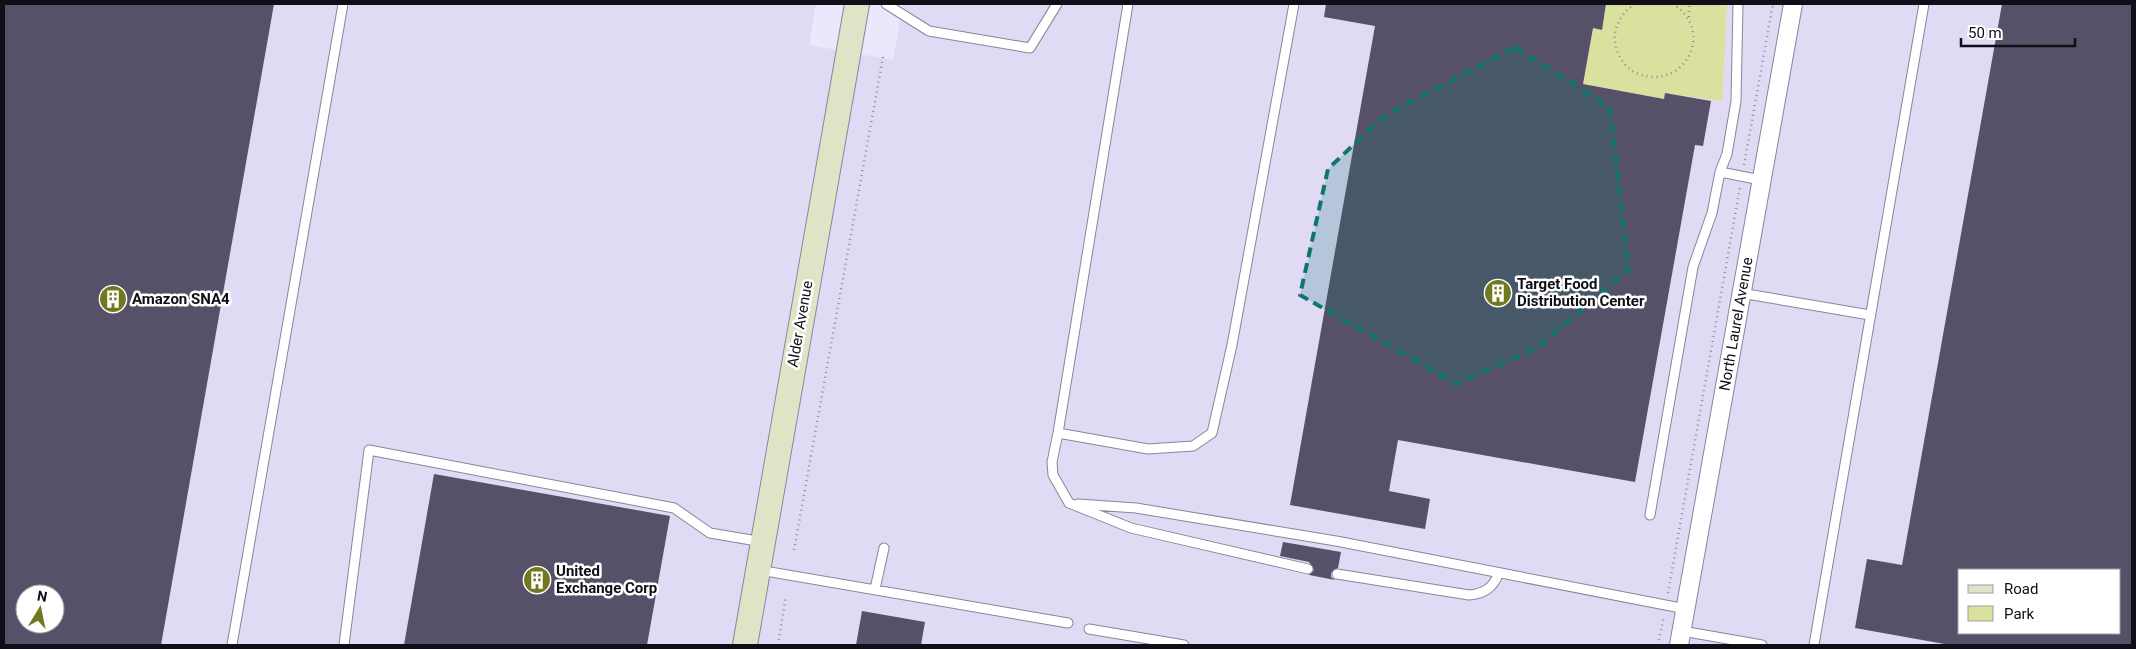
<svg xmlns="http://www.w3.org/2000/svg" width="2136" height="649" viewBox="0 0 2136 649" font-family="Roboto,sans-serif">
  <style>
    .built { fill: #e0daf5; fill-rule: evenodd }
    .green { fill: #dae19e }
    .building { fill: #565168; fill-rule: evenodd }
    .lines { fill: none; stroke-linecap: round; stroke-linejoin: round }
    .lane-casing { stroke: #8a849d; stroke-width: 11 }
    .street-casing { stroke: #8a849d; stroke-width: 20 }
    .secondary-casing { stroke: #8a849d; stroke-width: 26 }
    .path { stroke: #908c9d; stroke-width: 2.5; stroke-dasharray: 1 4; stroke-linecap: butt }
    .lane { stroke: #fff; stroke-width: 9 }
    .street { stroke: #fff; stroke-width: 18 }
    .secondary { stroke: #e1e3c7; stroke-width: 24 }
    .marked { fill: #0f766e; fill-opacity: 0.2; stroke: #0f766e; stroke-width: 4; stroke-dasharray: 10 6; stroke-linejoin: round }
    .labels { text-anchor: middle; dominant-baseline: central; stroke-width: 5; stroke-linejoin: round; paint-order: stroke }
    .poi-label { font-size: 15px; font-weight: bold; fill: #100e17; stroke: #fff; text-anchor: start }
    .street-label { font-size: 15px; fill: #100e17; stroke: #fff }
  </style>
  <rect width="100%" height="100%" fill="#ebe7fd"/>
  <path class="built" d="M4 4H816L809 45 893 60 903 4H2132V645H4ZM1960 570H2120V633H1960ZM25 594H55V624H25Z"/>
  <path class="green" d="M1606 4H1727L1722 101 1665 93 1664 99 1583 84 1593 28 1602 30Z"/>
  <path class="building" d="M4 4H274L161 645H4ZM25 594H55V624H25Z
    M1326 4H1606L1602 30 1593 28 1583 84 1664 99 1665 93 1711 101 1703 146 1695 145 1635 482 1398 440 1389 491 1430 499 1425 529 1290 505 1375 26 1324 17Z
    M2002 4H2132V645H1950L1855 628 1867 559 1902 565ZM1960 570H2120V633H1960Z
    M434 474 670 516 647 645H404Z
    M1283 542 1341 552 1338 568 1331 573V577L1335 580 1309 575 1314 570 1309 562 1280 556Z
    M862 611 925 622 921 645H856Z"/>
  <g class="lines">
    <g class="lane-casing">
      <path id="lane" d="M886 4 929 31 1030 48 1057 4
        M1294 4 1232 345 1212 433 1193 446 1148 449 1058 433 1052 462 1053 475 1069 503 1131 528 1308 569
        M1720 172 1761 180
        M1741 293 1870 315
        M1058 433 1128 4
        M1078 504 1136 508 1336 541 1686 609
        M1650 515 1693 267 1712 213 1720 172 1727 154 1736 101 1738 4
        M759 570 1068 623
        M1337 574 1469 595C1482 594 1494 588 1498 574
        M875 589 884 548
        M1089 629 1184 645
        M1682 631 1762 645
        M232 645 343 4
        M344 645 369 450 674 508 710 533 763 542
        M1814 645 1924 4"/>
    </g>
    <g class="street-casing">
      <path id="street" d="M1679 645 1793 4"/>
    </g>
    <g class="secondary-casing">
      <path id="secondary" d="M745 645 857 4"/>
    </g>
    <path class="path" d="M1635 4C1622 12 1613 27 1615 42 1617 55 1624 67 1636 73 1683 93 1717 32 1673 4
      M1689 17V4
      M1744 165 1773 4
      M794 550 883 57
      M1668 593 1740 187
      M778 645 786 596
      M1658 645 1664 616"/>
    <use href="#lane" class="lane"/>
    <use href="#street" class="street"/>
    <use href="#secondary" class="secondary"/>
  </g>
  <path class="marked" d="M1515 47 1610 107 1629 270 1537 348 1456 384 1300 295 1328 169 1384 116Z"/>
  <defs>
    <g id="building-disc" transform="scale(1.4375)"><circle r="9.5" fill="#727820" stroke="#fff"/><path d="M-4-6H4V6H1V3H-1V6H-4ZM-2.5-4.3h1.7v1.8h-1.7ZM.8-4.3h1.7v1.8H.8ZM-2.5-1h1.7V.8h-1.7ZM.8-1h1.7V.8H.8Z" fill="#fff"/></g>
  </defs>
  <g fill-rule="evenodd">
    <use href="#building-disc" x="1498" y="293"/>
    <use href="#building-disc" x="113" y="299"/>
    <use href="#building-disc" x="537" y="580"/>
  </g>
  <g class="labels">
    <g class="poi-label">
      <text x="1517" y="284">Target Food<tspan x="1517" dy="17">Distribution Center</tspan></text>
      <text x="132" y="299">Amazon SNA4</text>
      <text x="556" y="571">United<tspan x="556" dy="17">Exchange Corp</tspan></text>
    </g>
    <g class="street-label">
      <text transform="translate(800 324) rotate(-80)">Alder Avenue</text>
      <text transform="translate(1736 324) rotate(-80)">North Laurel Avenue</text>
    </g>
  </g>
  <rect width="2136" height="649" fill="none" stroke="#100e17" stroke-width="10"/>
  <rect x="1958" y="569" width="162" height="65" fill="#ffffff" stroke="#9f9fa2"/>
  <rect x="1968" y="585" width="25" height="8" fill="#e1e3c7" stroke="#9f9fa2"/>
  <text x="2004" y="594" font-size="15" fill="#100e17">Road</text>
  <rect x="1968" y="606" width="25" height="15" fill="#dae19e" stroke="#9f9fa2"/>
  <text x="2004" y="619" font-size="15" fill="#100e17">Park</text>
  <g transform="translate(40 609) rotate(10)"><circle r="24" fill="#ffffff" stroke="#9f9fa2"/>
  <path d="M0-4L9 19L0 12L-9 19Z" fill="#727820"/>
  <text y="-8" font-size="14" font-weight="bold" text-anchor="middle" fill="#100e17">N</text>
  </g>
  <path d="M1961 38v8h114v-8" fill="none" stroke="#100e17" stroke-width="2.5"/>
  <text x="1968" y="38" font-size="15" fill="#100e17" stroke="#ffffff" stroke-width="4" paint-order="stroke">50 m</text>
</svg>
